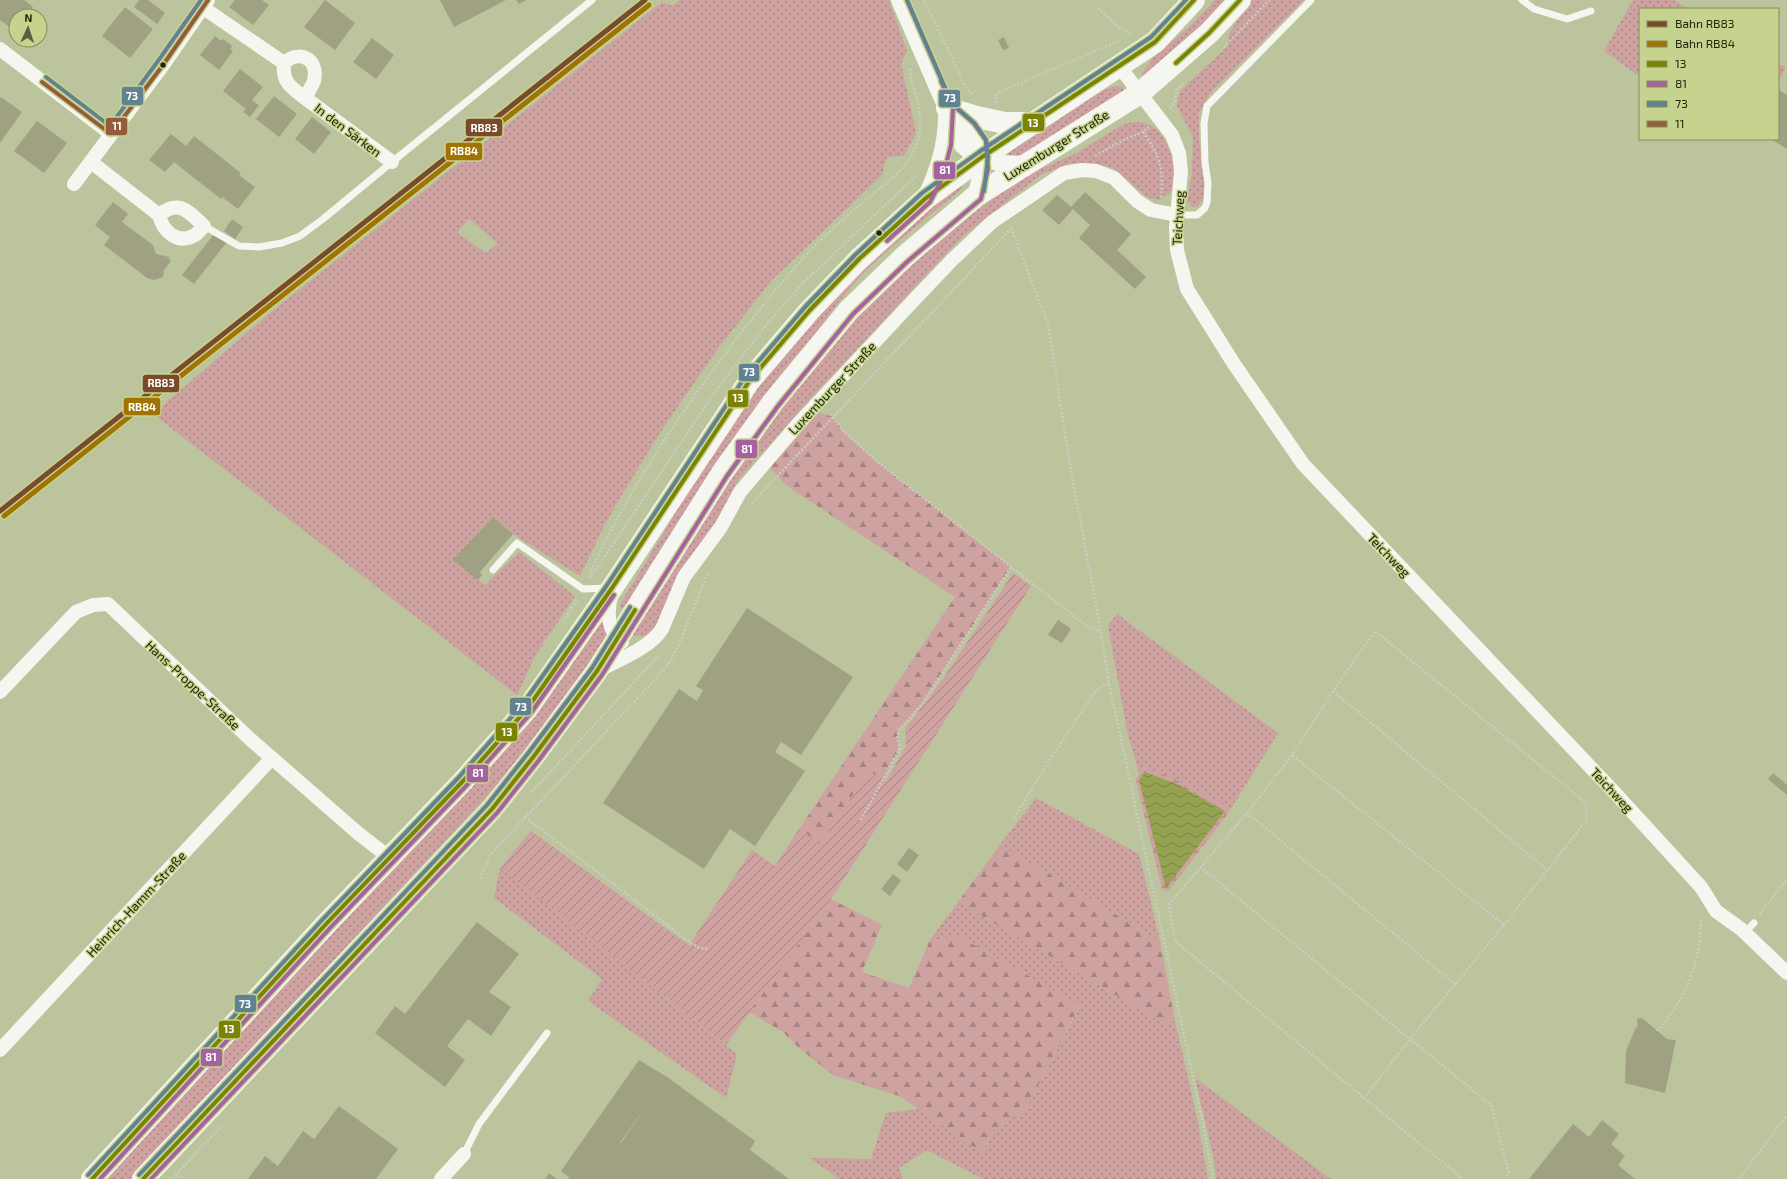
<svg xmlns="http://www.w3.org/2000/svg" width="1787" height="1179" viewBox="0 0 1787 1179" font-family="'Exo 2',sans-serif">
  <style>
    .grass { fill: url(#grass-dots); fill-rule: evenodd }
    .forest { fill: url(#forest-firs) }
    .wetland { fill: url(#wetland-marsh) }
    .garden { fill: url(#garden-furrows) }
    .water { fill: url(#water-waves) }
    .building { fill: #a0a182; fill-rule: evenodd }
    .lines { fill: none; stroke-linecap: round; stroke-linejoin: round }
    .path { stroke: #cacdc1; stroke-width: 2.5; stroke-dasharray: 2 2; stroke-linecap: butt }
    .service { stroke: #f5f6f0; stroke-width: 7 }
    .minor { stroke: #f5f6f0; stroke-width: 14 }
    .tertiary { stroke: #f5f6f0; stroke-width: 18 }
    .primary { stroke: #f5f6f0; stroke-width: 22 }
    .bus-1-casing { stroke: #c5d38e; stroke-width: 7 }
    .bus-2-casing { stroke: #c5d38e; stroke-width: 7 }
    .bus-3-casing { stroke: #c5d38e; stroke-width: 7 }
    .bus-4-casing { stroke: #c5d38e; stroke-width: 7 }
    .bus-1 { stroke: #7c8304; stroke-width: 4 }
    .bus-2 { stroke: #a661a1; stroke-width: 4 }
    .bus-3 { stroke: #628292; stroke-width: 4 }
    .bus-4 { stroke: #945c3a; stroke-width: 4 }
    .rail-1-casing { stroke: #c5d38e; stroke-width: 8 }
    .rail-2-casing { stroke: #c5d38e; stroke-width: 8 }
    .rail-1 { stroke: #7a4b2a; stroke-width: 5 }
    .rail-2 { stroke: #a17304; stroke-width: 5 }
    .bus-dot { fill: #212609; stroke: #c5d38e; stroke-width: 1.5 }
    .labels { text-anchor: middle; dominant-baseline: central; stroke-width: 3; stroke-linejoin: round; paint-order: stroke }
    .street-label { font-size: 13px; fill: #212609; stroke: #c5d38e }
    .line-badge { stroke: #c5d38e; stroke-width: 1.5 }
    .badge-label { font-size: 11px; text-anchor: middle; font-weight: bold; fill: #fff }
  </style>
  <defs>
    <pattern id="grass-dots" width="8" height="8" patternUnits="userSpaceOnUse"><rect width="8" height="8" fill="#cea2a1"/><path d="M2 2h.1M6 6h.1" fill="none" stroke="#a78481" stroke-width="1.8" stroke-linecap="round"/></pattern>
    <pattern id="forest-firs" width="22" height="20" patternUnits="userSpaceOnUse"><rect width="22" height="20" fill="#cea2a1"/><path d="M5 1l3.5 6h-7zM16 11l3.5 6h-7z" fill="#a78481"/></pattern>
    <pattern id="wetland-marsh" width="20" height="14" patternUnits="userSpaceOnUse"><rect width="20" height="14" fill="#cea2a1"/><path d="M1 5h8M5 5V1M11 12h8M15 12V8" fill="none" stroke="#a78481"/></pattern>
    <pattern id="garden-furrows" width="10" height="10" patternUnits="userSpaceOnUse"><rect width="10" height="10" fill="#cea2a1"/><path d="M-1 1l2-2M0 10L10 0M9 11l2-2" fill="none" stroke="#a78481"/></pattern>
    <pattern id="water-waves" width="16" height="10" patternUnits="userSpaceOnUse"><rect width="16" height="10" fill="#95a251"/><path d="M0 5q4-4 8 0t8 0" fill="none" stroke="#798441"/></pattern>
  </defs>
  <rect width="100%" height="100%" fill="#bcc49d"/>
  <path class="grass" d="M680 0H889L907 52 901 63 916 133 904 156 887 157 882 175 771 281 719 347 663 428 623 493 604 526 580 576 513 534 493 517 454 560 485 585 519 552 575 596 536 654 517 695 153 414 270 313 662 2 672 6ZM469 219 498 243 486 253 457 233Z
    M1215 0H1228L1197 31 1146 75 1142 76V73L1153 58 1190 26Z
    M1251 0H1304L1211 92 1199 113V138L1206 195 1198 206 1192 207 1187 201 1192 173 1193 137 1177 106 1180 91 1227 47 1230 32Z
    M1633 0H1674L1689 9H1640V77L1604 51Z
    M1778 63 1786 68 1778 81Z
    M1114 86 1123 87 1124 91 1024 156H1007L1006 152 1009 149 1102 91Z
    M1141 122C1146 124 1152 126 1156 129 1167 138 1181 173 1174 186 1171 194 1166 196 1159 200L1147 197 1113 168 1092 163H1072L1042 174 961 238 812 397 738 480 721 513 681 572 656 625 646 636H637L631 634 748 449 838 335 939 239 992 199 1033 172 1075 154 1125 123Z
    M959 183 963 188 902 238 863 273 837 304 823 324 777 379 737 435 624 608H621L620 604 666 529 673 510 743 400 859 267Z
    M1117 614 1278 733 1230 810 1226 805 1145 767 1139 773 1127 731 1108 625Z
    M602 615 606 637 540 734 509 772 130 1179H104L482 773Z
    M1036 798 1139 854 1160 941 1000 845Z
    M500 868 737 1054 726 1098 588 1001 602 979 494 898Z
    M958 902 1163 1023 1175 1021 1198 1122 1208 1179H983L927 1150 899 1168 903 1179H839L810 1158 871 1159 886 1113 918 1109 983 1153 996 1127 1025 1111 1080 1006 960 937 930 940Z
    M1195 1078 1331 1179H1216L1214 1160Z"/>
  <path class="forest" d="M819 412 833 417 844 432 875 460 1011 567 922 704 899 730 897 736 900 748 883 780 869 771 820 844 799 829 955 597 787 486 770 468Z
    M1000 845 1160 941 1175 1021 1163 1023 958 902Z
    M831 899 882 925 862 972 909 988 930 940 960 937 1080 1005 1025 1111 996 1127 983 1153 899 1096 833 1075 799 1048 783 1032 749 1012Z"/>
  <path class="wetland" d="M1145 767 1180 781 1226 805 1230 810 1227 815 1169 890 1166 891 1162 889 1136 780 1139 773Z"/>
  <path class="garden" d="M1013 573 1031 586 831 899 726 1045 500 868 531 831 690 946 693 939 752 850 775 866 799 829 820 844 869 771 886 781 906 746 905 729 943 679Z"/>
  <path class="water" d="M1145 772 1179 785 1225 811 1166 888 1139 780Z"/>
  <path class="building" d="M0 0H24L33 7 27 16H16L15 31 0 20Z
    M139 0H148L165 13 157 24 134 7Z
    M235 0H262L269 5 253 25 229 7Z
    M325 0 355 23 335 50 304 27Z
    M440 0H506L454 27Z
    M516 0H526L519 4Z
    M125 7 153 29 130 58 102 36Z
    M215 36 221 41 223 39 232 46 230 49 233 51 219 70 200 55Z
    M1004 37 1009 48 1003 50 998 40Z
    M372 38 394 55 376 79 353 62Z
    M240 69 263 87 252 100 259 105 250 117 243 112 246 109 223 91Z
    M1779 90 1787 95V149L1771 139H1778Z
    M274 96 297 114 279 137 256 119Z
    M1 97 22 112 0 143V99Z
    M312 117 331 132 314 154 295 139Z
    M37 121 67 143 44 173 14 151Z
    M171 134 186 146 194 136 241 173 239 175 255 187 238 209 222 197 221 199 174 162 165 172 149 160Z
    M1085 192 1131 234 1117 250 1146 277 1135 289 1079 238 1090 225 1073 209 1059 225 1042 210 1057 195 1071 207Z
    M113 202 128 214 122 222 153 245 156 254 169 257V259L171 261 164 270 163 277 154 280 147 278 104 245 110 237 95 225Z
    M232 219 243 227 235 239 224 231Z
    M214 234 226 243 194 284 182 275Z
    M493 517 513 534 480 572 482 575 478 580 453 560Z
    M747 608 853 677 801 755 781 742 775 752 805 771 755 846 730 829 704 869 603 803 679 689 697 701 703 690 696 686Z
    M1058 620 1071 629 1062 643 1048 635Z
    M1773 773 1787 785V795L1768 779Z
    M909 848 919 855 907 872 897 864Z
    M893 874 901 880 890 896 881 889Z
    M477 922 519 954 489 992 511 1007 491 1036 468 1019 447 1046 465 1060 445 1087 375 1033 395 1006 405 1014Z
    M1642 1018 1667 1039 1676 1040 1665 1093 1625 1083 1626 1051 1636 1027 1638 1028 1637 1019Z
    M639 1060 667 1077 755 1141 750 1150 789 1179H568L569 1177 561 1171ZM647 1105 637 1120 621 1143H620Z
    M339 1106 398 1149 376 1179H248L265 1156 278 1166 303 1131 314 1139Z
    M1602 1120 1619 1134 1611 1144 1625 1156 1618 1165 1635 1179H1529L1573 1124 1589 1137Z
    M549 1173 557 1179H545Z"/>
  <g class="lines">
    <path class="path" d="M924 0 966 87 973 95
      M1098 8 1120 28 1133 35
      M1224 47 1269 0
      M995 103 997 93 1119 41
      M1170 108 1175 102 1176 91 1184 82
      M1143 132C1160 156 1164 169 1161 198
      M1095 156 1123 140 1143 132 1149 127
      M1011 228 1048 324 1071 471 1101 632 1109 683 1204 1128 1213 1179
      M833 417 844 432 875 460 1088 627 1101 632
      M752 503 1003 237 1011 229
      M591 577 717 389 763 329 801 285 917 175
      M588 578C611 525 641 476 673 427 711 371 752 316 797 265 818 241 842 220 866 200 884 184 906 171 915 148 922 134 921 113 917 98 914 89 909 78 911 68
      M563 622 578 598
      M1333 691 1547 870
      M532 792 659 655
      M1247 813 1455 984
      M525 817 691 943 699 948 707 949
      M1014 818 1049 761 1097 689 1109 683
      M861 820 900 748 897 736 899 730 922 704 1011 567
      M1200 867 1410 1039 1504 925 1292 755
      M480 879 490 855 649 686 670 662 680 642 708 572
      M1760 914 1787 879
      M1504 925 1586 821V803L1375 631 1333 691 1292 755 1247 813 1169 904 1175 941 1364 1098 1410 1039 1491 1105 1509 1172 1504 1179
      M1657 1031C1686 1000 1700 962 1701 920
      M1364 1098 1463 1179
      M177 1174 185 1179
      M172 1179 222 1125
      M1739 1179 1787 1115"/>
    <path class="service" d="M1522 0 1534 9 1567 19 1591 11
      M1177 215H1197L1205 208 1207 202 1208 183 1205 163 1204 123 1207 106 1311 0
      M204 226 239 246 259 247 282 243 300 236 323 219 392 162 592 0
      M493 570 517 543 583 589 608 588
      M1745 932 1754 923
      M464 1154 479 1124 547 1033"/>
    <path class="minor" d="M202 7 284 63C300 49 319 59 314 81 312 86 308 92 305 98L392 162
      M0 49 111 134
      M284 63C282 83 291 87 305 98
      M1119 66 1172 135 1179 153 1181 171 1176 228 1177 250 1187 289 1234 364 1303 464 1615 793 1701 887 1716 911 1741 929 1787 973
      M91 162 159 215C163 232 178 245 195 235 198 233 201 229 204 226 188 211 179 199 159 215
      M74 184 163 65 208 0
      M611 596C607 614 607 629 622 642
      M599 670C619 660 651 647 662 629L684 577 721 527 740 492 798 424 912 302 952 260 992 222 1064 173 1082 170 1096 171 1114 178 1137 201 1151 210 1177 215
      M0 692 76 612 93 605 108 604 250 739 359 834 390 858
      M0 1050 272 758
      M441 1179 464 1154"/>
    <path class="tertiary" d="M900 0 947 108 957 136 963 145 972 153 982 157 1004 164 1024 165
      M951 111C957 116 965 121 970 127 987 146 983 175 976 196
      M926 198C938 172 947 146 947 116"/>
    <path class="primary" d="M947 108 977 117 1005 123H1036
      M92 1179 327 923 463 781 527 709 612 588 750 380 809 311 859 259 926 198 982 157 1155 42 1194 0
      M143 1179 492 809 534 756 597 671 722 473 773 402 849 310 904 257 976 196 1140 93 1209 33 1240 0"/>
    <g class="bus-1-casing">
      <path id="bus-1" d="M1176 63 1209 33 1240 0
        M92 1179 327 923 463 781 527 709 612 588 750 380 809 311 859 259 926 198 982 157 1155 42 1194 0
        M143 1179 492 809 534 756 597 671 635 610"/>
    </g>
    <g class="bus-2-casing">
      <path id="bus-2" d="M887 241 930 202 943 177 951 145 953 108 941 81
        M100 1179 331 927 467 785 531 713 614 595
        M151 1179 497 813 539 760 602 675 727 476 778 406 853 314 908 261 981 199 988 169 986 140 974 123 952 104 907 0"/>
    </g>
    <g class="bus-3-casing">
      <path id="bus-3" d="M907 0 952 104 974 123 986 140 988 157 984 191
        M46 77 110 126 158 61 201 0
        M88 1175 323 919 459 777 522 705 607 585 745 377 805 307 855 255 922 193 979 152 1151 37 1186 0
        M139 1175 487 805 529 752 592 668 630 607"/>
    </g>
    <g class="bus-4-casing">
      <path id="bus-4" d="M42 82 111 134 163 65 208 0"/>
    </g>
    <use href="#bus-1" class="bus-1"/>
    <use href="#bus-2" class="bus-2"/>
    <use href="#bus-3" class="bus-3"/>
    <use href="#bus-4" class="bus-4"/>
    <g class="rail-1-casing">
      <path id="rail-1" d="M0 511 645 0"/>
    </g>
    <g class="rail-2-casing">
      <path id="rail-2" d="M4 516 649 5"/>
    </g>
    <use href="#rail-1" class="rail-1"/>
    <use href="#rail-2" class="rail-2"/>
  </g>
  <g class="bus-dot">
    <circle cx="163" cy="65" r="3.5"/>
    <circle cx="879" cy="233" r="3.5"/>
  </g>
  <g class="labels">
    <g class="street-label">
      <text transform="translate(348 130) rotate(37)">In den Särken</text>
      <text transform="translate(1056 145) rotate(-32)">Luxemburger Straße</text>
      <text transform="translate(1178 218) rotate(-87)">Teichweg</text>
      <text transform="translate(832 388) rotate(-47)">Luxemburger Straße</text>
      <text transform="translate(1389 555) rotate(46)">Teichweg</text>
      <text transform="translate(193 685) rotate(43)">Hans-Proppe-Straße</text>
      <text transform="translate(1612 790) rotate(47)">Teichweg</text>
      <text transform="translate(136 904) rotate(-47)">Heinrich-Hamm-Straße</text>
    </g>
  </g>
  <g class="line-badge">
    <rect x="121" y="86" width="23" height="20" rx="4" fill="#628292"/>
    <rect x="938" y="89" width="23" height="19" rx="4" fill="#628292"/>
    <rect x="1022" y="113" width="23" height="19" rx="4" fill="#7c8304"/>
    <rect x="105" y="117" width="23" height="19" rx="4" fill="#945c3a"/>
    <rect x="465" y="118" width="38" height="19" rx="4" fill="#7a4b2a"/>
    <rect x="445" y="142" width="38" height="19" rx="4" fill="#a17304"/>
    <rect x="933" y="161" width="23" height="19" rx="4" fill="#a661a1"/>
    <rect x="738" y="363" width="22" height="19" rx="4" fill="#628292"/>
    <rect x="142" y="374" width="38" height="19" rx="4" fill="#7a4b2a"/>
    <rect x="727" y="389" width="22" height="19" rx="4" fill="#7c8304"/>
    <rect x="123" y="397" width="38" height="19" rx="4" fill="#a17304"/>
    <rect x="735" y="439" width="23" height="20" rx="4" fill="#a661a1"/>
    <rect x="509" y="697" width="23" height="19" rx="4" fill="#628292"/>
    <rect x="495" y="722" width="23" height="20" rx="4" fill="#7c8304"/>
    <rect x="466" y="764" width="23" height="19" rx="4" fill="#a661a1"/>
    <rect x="234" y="994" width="23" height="19" rx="4" fill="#628292"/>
    <rect x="218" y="1020" width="23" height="19" rx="4" fill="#7c8304"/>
    <rect x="200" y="1048" width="23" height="19" rx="4" fill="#a661a1"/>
  </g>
  <g class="badge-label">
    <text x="132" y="100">73</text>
    <text x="950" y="102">73</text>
    <text x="1033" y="127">13</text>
    <text x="117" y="130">11</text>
    <text x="484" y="132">RB83</text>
    <text x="464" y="155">RB84</text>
    <text x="945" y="174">81</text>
    <text x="749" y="376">73</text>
    <text x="161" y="387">RB83</text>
    <text x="738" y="402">13</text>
    <text x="142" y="411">RB84</text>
    <text x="747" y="453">81</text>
    <text x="521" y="711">73</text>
    <text x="507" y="736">13</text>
    <text x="478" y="777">81</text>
    <text x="245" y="1008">73</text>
    <text x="229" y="1033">13</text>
    <text x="211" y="1061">81</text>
  </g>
  <rect x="1639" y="8" width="140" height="132" fill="#c5d38e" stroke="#838e59"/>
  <rect x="1647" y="21" width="20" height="6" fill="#7a4b2a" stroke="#838e59"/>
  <text x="1675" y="28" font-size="12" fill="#212609">Bahn RB83</text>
  <rect x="1647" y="41" width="20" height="6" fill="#a17304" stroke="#838e59"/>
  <text x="1675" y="48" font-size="12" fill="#212609">Bahn RB84</text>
  <rect x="1647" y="61" width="20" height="6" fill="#7c8304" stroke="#838e59"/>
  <text x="1675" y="68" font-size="12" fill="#212609">13</text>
  <rect x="1647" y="81" width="20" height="6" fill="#a661a1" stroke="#838e59"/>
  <text x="1675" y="88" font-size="12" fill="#212609">81</text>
  <rect x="1647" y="101" width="20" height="6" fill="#628292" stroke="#838e59"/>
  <text x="1675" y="108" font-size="12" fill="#212609">73</text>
  <rect x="1647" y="121" width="20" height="6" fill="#945c3a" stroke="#838e59"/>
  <text x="1675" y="128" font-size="12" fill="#212609">11</text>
  <g transform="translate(28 28) rotate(3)"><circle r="19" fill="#c5d38e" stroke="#838e59"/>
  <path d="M0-3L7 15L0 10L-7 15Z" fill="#575d3d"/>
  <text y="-6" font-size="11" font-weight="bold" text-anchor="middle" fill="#212609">N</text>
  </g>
</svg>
